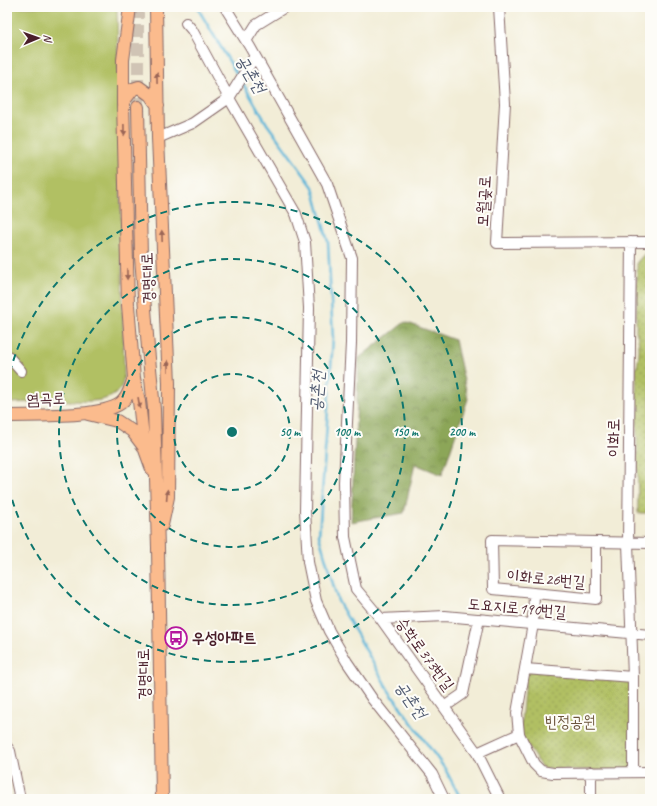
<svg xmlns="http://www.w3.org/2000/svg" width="657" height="806" viewBox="0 0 657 806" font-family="Caveat,'Poor Story',sans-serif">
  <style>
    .grass { fill: #b1c063; stroke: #7e7047 }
    .forest { fill: url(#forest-crowns); stroke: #6b6242 }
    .park { fill: url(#park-dots); stroke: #7e7047 }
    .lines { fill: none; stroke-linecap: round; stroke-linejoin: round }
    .stream { stroke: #5cb6d9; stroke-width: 2.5 }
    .major-tunnel { stroke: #d0c4b5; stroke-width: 12; stroke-dasharray: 12 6; stroke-linecap: butt }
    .minor-casing { stroke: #856767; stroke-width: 12 }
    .major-casing { stroke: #856767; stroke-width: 14 }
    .minor { stroke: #fff; stroke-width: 10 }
    .major { stroke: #fbbb8d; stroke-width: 12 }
    .oneway { fill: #9a6557 }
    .ring { fill: none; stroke: #0f766e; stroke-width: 2; stroke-dasharray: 7 5 }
    .labels { text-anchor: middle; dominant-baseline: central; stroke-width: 4; stroke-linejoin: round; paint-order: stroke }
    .street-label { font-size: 16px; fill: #4a1f2b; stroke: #fdfcf7 }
    .poi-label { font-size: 16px; font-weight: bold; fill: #4a1f2b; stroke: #fdfcf7; text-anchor: start }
    .park-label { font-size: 16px; fill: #6e573f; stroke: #fdfcf7 }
    .water-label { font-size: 17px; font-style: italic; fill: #515b71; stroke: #fdfcf7 }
    .centre { fill: #0f766e; stroke: #fdfcf7; stroke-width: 2 }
    .ring-label { font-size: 12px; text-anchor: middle; font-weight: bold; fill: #0f766e; stroke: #fdfcf7; stroke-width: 4; stroke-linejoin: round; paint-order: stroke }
  </style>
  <defs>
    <pattern id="forest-crowns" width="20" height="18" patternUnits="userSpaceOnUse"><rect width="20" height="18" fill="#8ca659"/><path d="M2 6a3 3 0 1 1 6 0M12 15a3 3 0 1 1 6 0" fill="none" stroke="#74874a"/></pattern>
    <pattern id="park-dots" width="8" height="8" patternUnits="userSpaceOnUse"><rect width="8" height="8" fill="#b1c063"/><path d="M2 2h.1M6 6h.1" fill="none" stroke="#929b52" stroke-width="1.8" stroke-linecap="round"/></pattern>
  </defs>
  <rect width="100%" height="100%" fill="#fdfcf7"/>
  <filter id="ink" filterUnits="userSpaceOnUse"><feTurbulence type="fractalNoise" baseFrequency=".025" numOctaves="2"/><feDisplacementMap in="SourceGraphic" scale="8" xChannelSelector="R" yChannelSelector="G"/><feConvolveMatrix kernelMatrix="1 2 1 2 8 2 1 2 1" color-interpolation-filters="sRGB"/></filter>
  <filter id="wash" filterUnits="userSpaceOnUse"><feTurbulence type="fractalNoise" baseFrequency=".012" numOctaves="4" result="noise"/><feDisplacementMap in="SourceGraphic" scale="16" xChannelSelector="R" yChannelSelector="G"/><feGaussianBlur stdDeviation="0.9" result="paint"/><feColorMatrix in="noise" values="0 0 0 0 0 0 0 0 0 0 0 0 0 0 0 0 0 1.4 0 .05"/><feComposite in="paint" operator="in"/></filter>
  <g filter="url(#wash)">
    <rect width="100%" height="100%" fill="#f2edd7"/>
    <path class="grass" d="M7 7H117L124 372C123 380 123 389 115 394 101 405 72 400 54 401 38 401 23 403 7 403Z"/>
    <path class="forest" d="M405 322 455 340 468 399 442 475 415 464 404 513 351 522 359 358Z"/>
    <path class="park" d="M648 250H650V513H638L636 369C640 357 640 343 636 331L637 262Z
      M526 670 632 678V771L542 769 520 733Z"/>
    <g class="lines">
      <path class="stream" d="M197 7 238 76
        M242 82 267 124 313 187 328 242 333 338 319 536 338 601 389 691 445 769 461 799"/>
    </g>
  </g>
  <g filter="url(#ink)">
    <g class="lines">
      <path class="major-tunnel" d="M138 7V107"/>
      <g class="minor-casing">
        <path id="minor" d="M225 7 250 47 327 184 352 258 351 343 344 482 345 537 356 589 381 619 477 753 500 799
          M499 7 505 103 497 243 650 242
          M186 23 192 30 229 98 296 214 305 242 309 308 305 510 308 562 316 601 329 631 347 662 373 700 432 774 444 799
          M246 41 256 25 285 7
          M158 138 193 123 229 98 255 56
          M631 242 628 543 633 677V772
          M7 355 21 371
          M596 542V599L493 589 492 540C545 541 597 542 650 543
          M534 593 533 624 517 713 519 734 534 764 541 771 553 773 650 772
          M381 619 445 616 650 635
          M525 669 633 677
          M444 707 463 694 479 619
          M7 747 10 751 20 799
          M477 753 519 734
          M591 799V772"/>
      </g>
      <g class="major-casing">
        <path id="major" d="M130 7 123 60V102L128 305 134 378 139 401 144 447 152 469
          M156 7 158 138 169 383 168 497 162 525
          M123 102 133 89 139 87 150 95 158 106
          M138 107 141 257 148 348 154 409 158 548 162 799
          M88 414 117 421 132 431 144 447
          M7 416C33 415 101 418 121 403 129 397 130 387 134 378"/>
      </g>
      <use href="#minor" class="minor"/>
      <use href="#major" class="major"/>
    </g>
    <defs><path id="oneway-solid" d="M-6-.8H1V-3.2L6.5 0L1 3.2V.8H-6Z"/></defs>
    <g class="oneway">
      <use href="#oneway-solid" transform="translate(157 78) rotate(-91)"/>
      <use href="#oneway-solid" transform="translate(124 130) rotate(89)"/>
      <use href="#oneway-solid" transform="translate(162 236) rotate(-92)"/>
      <use href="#oneway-solid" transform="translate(127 274) rotate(89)"/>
      <use href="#oneway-solid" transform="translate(168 366) rotate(-92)"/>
      <use href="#oneway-solid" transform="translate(139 403) rotate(81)"/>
      <use href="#oneway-solid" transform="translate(167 495) rotate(-86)"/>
    </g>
  </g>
  <g class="ring">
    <circle cx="232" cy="432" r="58"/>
    <circle cx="232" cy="432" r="115"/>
    <circle cx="232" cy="432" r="173"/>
    <path d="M7 384A230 230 0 1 1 7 480"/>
  </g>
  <defs>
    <g id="bus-ring" transform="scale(1.15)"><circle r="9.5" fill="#fdfcf7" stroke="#b5179e" stroke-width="1.5"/><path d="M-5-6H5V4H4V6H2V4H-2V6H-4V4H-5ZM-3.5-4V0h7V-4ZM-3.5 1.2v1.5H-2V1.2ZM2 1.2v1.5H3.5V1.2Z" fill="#b5179e"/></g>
  </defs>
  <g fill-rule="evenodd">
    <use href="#bus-ring" x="176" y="638"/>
  </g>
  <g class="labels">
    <g class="street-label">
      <text transform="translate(484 201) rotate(-87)">모월곶로</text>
      <text transform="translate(148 278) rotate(-92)">경명대로</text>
      <text transform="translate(46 399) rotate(-2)">염곡로</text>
      <text transform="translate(614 438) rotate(-90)">이화로</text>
      <text transform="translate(546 579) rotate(5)">이화로26번길</text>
      <text transform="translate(517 608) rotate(5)">도요지로190번길</text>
      <text transform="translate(425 654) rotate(54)">승학로373번길</text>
      <text transform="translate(144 674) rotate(-91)">경명대로</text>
    </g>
    <g class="poi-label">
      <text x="192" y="638">우성아파트</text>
    </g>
    <g class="park-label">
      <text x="570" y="722">빈정공원</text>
    </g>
    <g class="water-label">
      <text transform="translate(251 74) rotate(59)">공촌천</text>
      <text transform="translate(317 391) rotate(-86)">공촌천</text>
      <text transform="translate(411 700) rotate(55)">공촌천</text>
    </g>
  </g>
  <circle cx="232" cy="432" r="6" class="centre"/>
  <g class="ring-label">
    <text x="290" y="436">50 m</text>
    <text x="347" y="436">100 m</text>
    <text x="405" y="436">150 m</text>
    <text x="462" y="436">200 m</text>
  </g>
  <rect width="657" height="806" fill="none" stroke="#fdfcf7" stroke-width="24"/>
  <g transform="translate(38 38) rotate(88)" stroke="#fdfcf7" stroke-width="3" paint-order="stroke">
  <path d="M0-3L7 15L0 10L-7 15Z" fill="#4a1f2b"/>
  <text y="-6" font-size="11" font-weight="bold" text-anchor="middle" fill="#4a1f2b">N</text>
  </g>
</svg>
